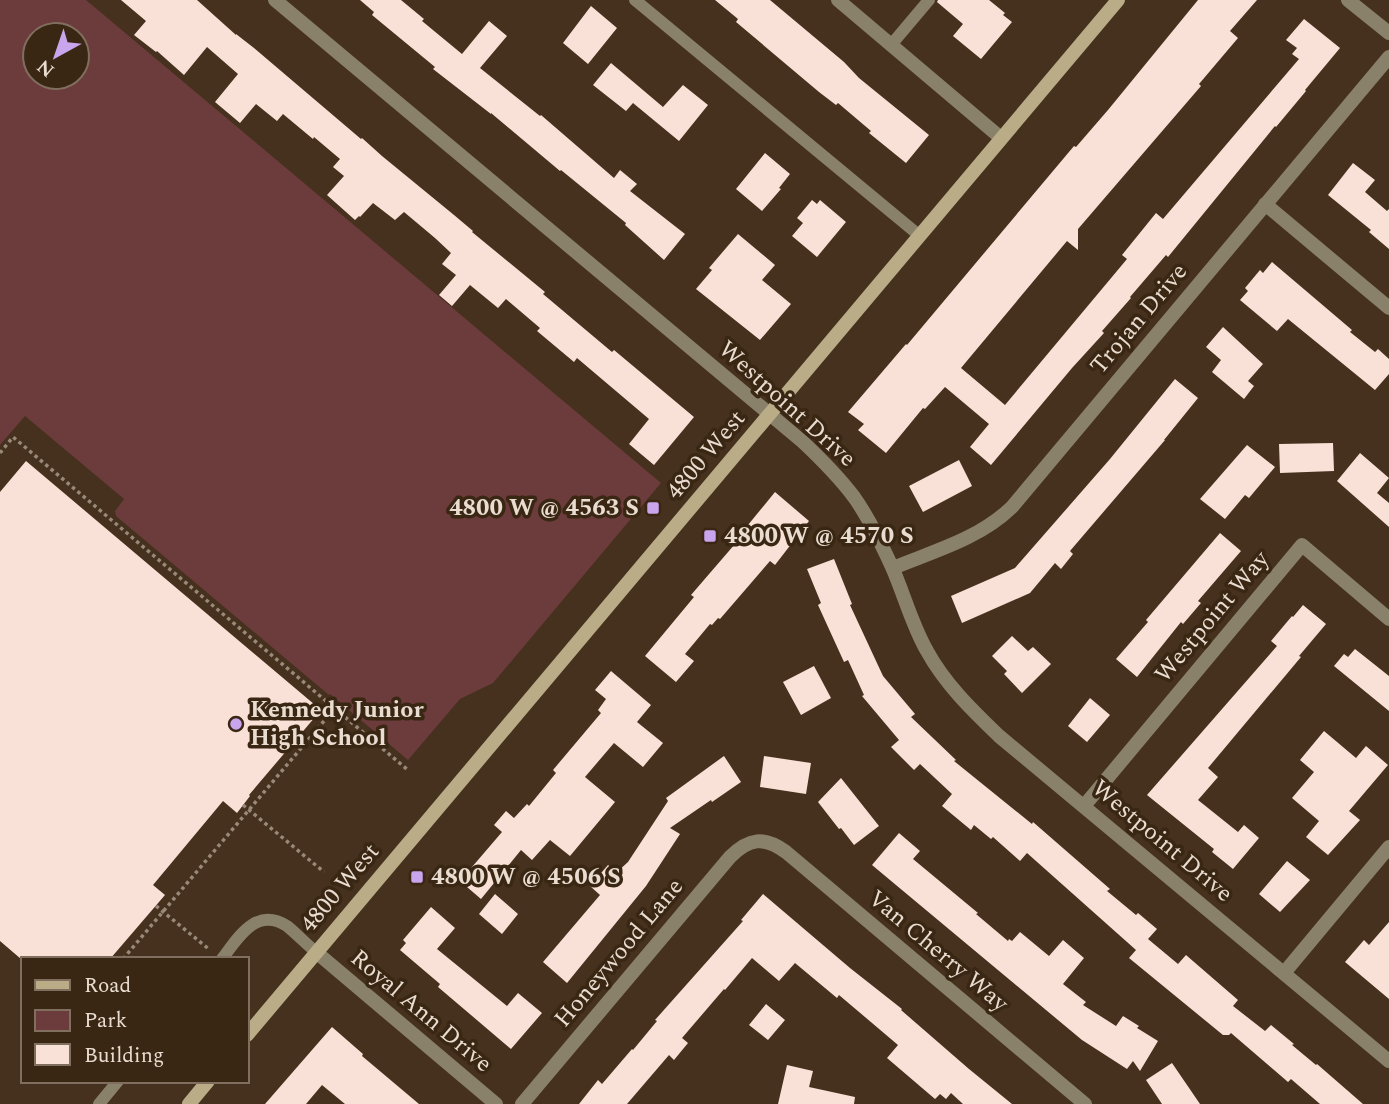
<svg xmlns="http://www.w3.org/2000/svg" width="1389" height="1104" viewBox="0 0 1389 1104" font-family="Spectral,serif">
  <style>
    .green { fill: #6c3b3c; fill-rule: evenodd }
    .building { fill: #fae1d7 }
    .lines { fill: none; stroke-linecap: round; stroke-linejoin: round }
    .path { stroke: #998979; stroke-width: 3.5; stroke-dasharray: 3.5 3.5; stroke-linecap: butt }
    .lane { stroke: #89816a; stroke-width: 12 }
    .street { stroke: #89816a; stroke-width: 14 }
    .secondary { stroke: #b9ac87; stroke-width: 14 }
    .poi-dot { fill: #c9a5ee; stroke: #3a2713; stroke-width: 2.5 }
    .labels { text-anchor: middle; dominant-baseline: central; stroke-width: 7; stroke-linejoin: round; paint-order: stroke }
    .street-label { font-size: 24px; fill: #e9dcd0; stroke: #3a2713 }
    .poi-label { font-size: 24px; font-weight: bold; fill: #e9dcd0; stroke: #3a2713; text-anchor: start }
  </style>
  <rect width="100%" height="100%" fill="#45311d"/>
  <path class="green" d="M0 0H86L661 483 493 683 460 699 408 760 330 694 329 695 116 516 115 511 124 499 25 416 0 445ZM77 35V77H35V35Z"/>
  <path class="building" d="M121 0H197L236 35V34L254 48 361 139 362 138 382 156 454 215 473 231 472 232 545 292 543 294 612 352 614 350 694 417 654 465 629 444 649 419 577 358 574 362 537 331 540 328 506 299 498 308 470 285 452 306 439 295 456 275 442 264 451 253 435 238 404 212 395 220 373 203 360 217 359 216 355 220 327 195 344 176 333 167 340 159 314 137 313 139 283 114 277 121 256 104 240 123 215 102 238 74 207 47 184 75 157 51 156 52 134 35 146 21Z
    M360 0H401L424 19 422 21 462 54 489 21 507 36 480 68 540 116 541 115 614 178 620 170 637 184 630 191 685 234 664 260 625 225 626 223 561 170 560 171 491 113V114L433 69 435 67 372 15 374 12Z
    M715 0H770L844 62 859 78 929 135 906 163 869 133 871 131 838 103 836 105 819 92 736 22 738 19Z
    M938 0H989L1005 13 1003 15 1012 22 981 59 953 36 963 24 937 2Z
    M1198 0H1257L1230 31 1238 38 1199 84 1201 86 1170 122 1078 229V250L1067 241 961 368 1005 405 1127 259 1122 255 1156 213 1163 219 1299 59 1292 54 1297 48 1286 40 1304 19 1340 48 1305 90 1306 91 1276 127 1275 126 1168 257 1166 255 1130 297 1131 298 1102 331 1104 333 1072 368 991 465 970 447 989 424 945 387 925 409 923 408 886 453 858 430 864 424 848 412 906 344 907 345 1074 146 1076 147 1108 110Z
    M591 6 617 28 588 64 563 43Z
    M611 63 663 107 683 85 708 105 679 141 633 103 626 111 593 85Z
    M765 153 790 174 779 188 781 189 762 211 736 189Z
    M1353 163 1375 180 1365 192 1387 211 1389 209V249L1369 232 1371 230 1328 195Z
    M812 200 817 204 820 200 846 222 817 257 792 236 803 223 797 218Z
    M738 234 775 265 762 280 791 304 760 340 696 289 712 270 709 268Z
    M1272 262 1352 330 1350 332 1375 352 1378 349 1389 359V374L1375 390 1288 319 1277 331 1240 300 1248 291 1245 288 1260 270 1263 273Z
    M1223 327 1263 364 1248 381 1254 386 1244 399 1212 372 1221 360 1206 347Z
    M1175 379 1198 398 1164 440H1165L1070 551 1073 554 1061 569 1055 563 1030 593 962 623 951 596 1015 568 1110 459Z
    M1333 443 1334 471 1280 473 1279 444Z
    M1247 445 1275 467 1249 498 1245 495 1225 519 1200 499Z
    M1360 453 1389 478 1377 493 1389 503V527L1337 481Z
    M959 460 972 486 923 512 909 486Z
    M26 461 321 710 249 795 250 796 237 813 223 801 153 885 165 895 110 959H21L0 941V492Z
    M775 492 809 521 775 565 770 561 720 619 718 618 712 625 710 624 685 654 694 661 676 682 645 656 694 597 691 595 741 537 739 536Z
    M1220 533 1241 551 1198 601 1201 603 1183 624 1181 622 1137 677 1116 659 1148 622 1146 620Z
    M834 559 852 604 850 605 883 676 915 714 911 717 956 760 954 761 1032 824 1033 822 1110 889 1107 891 1136 915 1138 913 1157 929 1148 939 1178 964 1186 955 1238 1000 1233 1006 1265 1031 1271 1025 1294 1044 1292 1045 1316 1065 1317 1064 1363 1104H1320L1291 1079 1288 1082 1231 1033 1229 1035H1223L1129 958 1136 950 1027 853 1020 861 993 837 991 839 974 825 971 830 942 806 952 794 920 764 914 770 891 747 899 740 862 696 864 695 848 660 844 662 818 605 821 603 807 569Z
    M1303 605 1326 624 1299 656 1301 657 1208 768 1218 777 1198 800 1238 832 1244 825 1259 838 1233 869 1212 852 1214 849 1147 795 1277 646 1271 641 1292 616 1293 617Z
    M1012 636 1028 651 1033 647 1051 664 1022 693 1004 674 1007 671 992 656Z
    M1355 649 1389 676V711L1334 666 1344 654 1348 657Z
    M814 666 831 698 801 715 783 682Z
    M611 671 651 705 637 722 663 743 643 767 614 743 585 777 615 802 570 856 550 840 532 860 521 850 481 899 460 881 502 832 494 825 506 811 514 818 527 804 529 806 556 773 553 770 601 713 598 710 606 699 595 690Z
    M1090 698 1110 715 1087 742 1068 726Z
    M1324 731 1356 758 1366 746 1388 765 1349 811 1360 820 1328 855 1306 837 1319 821 1292 798 1314 772 1300 760Z
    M724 756 741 782 712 802 711 800 670 828 680 834 646 886 567 983 543 962 600 895 590 886 608 865 617 872 628 862 668 801 666 798Z
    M764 756 811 763 806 794 760 787Z
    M841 778 879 826 854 845 841 828 839 829 818 802Z
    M899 833 920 851 913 859 978 913 976 914 1008 941 1009 939 1012 941 1020 932 1049 956 1063 940 1084 958 1063 984 1086 1002 1083 1005 1116 1026 1123 1016 1139 1026 1137 1028 1158 1041 1140 1071 1133 1061 1127 1069 1082 1040 872 865Z
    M1287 861 1310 880 1280 912 1259 894Z
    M495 894 518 914 502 934 479 914Z
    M763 894 850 968 902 1009 901 1010 969 1069 1012 1104H963L951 1093 946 1099 940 1094 935 1099 887 1058 898 1045 839 995 837 998 795 963 779 981 752 958 725 990 724 989 682 1038 688 1043 674 1060 669 1055 627 1104H579L598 1080 602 1084 632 1049 633 1050 657 1021 655 1020 743 921 741 920Z
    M431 907 455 928 437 949 507 1006 518 993 542 1013 511 1049 438 987 440 984 400 950 406 943 403 940Z
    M1389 922V999L1345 962 1364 940 1369 945Z
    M766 1004 785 1020 768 1040 749 1025Z
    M332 1027 363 1054 362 1056 419 1104H345L322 1085 306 1104H265Z
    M1172 1063 1200 1104H1162L1146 1080Z
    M787 1065 813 1071 809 1087 855 1097 854 1104H778Z"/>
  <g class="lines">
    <path class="path" d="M0 453 13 437 409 771
      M243 805 324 872
      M156 906 210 950
      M123 959 335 708"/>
    <path class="lane" d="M635 0 920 236
      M891 45 929 0
      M222 959C238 938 256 906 287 926 297 934 306 944 316 952
      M99 1104 118 1081"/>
    <path class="street" d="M275 0 803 442C821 459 839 477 854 497 869 518 881 543 892 567 904 594 912 625 927 651 945 684 972 710 999 736L1389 1061
      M838 0 1001 138
      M1348 0 1389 33
      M1265 204 1389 308
      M893 568C934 551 979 539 1012 507L1389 57
      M1084 806 1302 545 1389 619
      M316 952 496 1104
      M1284 973 1389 847
      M522 1104 730 857C749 838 764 836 786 852L1085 1104"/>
    <path class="secondary" d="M247 1035 1118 0
      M189 1104 208 1081"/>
  </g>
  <g class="poi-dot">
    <rect x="646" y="501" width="14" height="14" rx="3.5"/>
    <rect x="703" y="529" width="14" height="14" rx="3.5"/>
    <circle cx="236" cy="724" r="7"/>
    <rect x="410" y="870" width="14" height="14" rx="3.5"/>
  </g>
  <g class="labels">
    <g class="street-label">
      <text transform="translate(1139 319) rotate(-50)">Trojan Drive</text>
      <text transform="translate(787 404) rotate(42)">Westpoint Drive</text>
      <text transform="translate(706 455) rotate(-50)">4800 West</text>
      <text transform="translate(1212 617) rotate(-50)">Westpoint Way</text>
      <text transform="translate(1162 841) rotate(40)">Westpoint Drive</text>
      <text transform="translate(340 888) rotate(-50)">4800 West</text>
      <text transform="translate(938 951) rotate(40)">Van Cherry Way</text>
      <text transform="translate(619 953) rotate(-50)">Honeywood Lane</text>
      <text transform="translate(421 1011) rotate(40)">Royal Ann Drive</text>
    </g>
    <g class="poi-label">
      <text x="639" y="508" text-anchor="end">4800 W @ 4563 S</text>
      <text x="724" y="536">4800 W @ 4570 S</text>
      <text x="250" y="710">Kennedy Junior<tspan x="250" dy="28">High School</tspan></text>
      <text x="431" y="877">4800 W @ 4506 S</text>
    </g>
  </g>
  <rect x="21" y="957" width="228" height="126" fill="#3a2713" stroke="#806f5f" stroke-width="2"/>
  <rect x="35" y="980" width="35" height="10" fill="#b9ac87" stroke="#806f5f" stroke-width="2"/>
  <text x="84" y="992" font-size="21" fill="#e9dcd0">Road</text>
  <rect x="35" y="1010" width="35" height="21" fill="#6c3b3c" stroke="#806f5f" stroke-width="2"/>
  <text x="84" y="1027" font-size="21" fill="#e9dcd0">Park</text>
  <rect x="35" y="1044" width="35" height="21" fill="#fae1d7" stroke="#806f5f" stroke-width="2"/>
  <text x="84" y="1062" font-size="21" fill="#e9dcd0">Building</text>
  <g transform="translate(56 56) rotate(220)"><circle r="33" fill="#3a2713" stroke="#806f5f" stroke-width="2"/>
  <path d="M0-5L12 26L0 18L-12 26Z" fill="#c9a5ee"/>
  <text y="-10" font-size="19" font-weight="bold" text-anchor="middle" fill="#e9dcd0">N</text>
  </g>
</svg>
